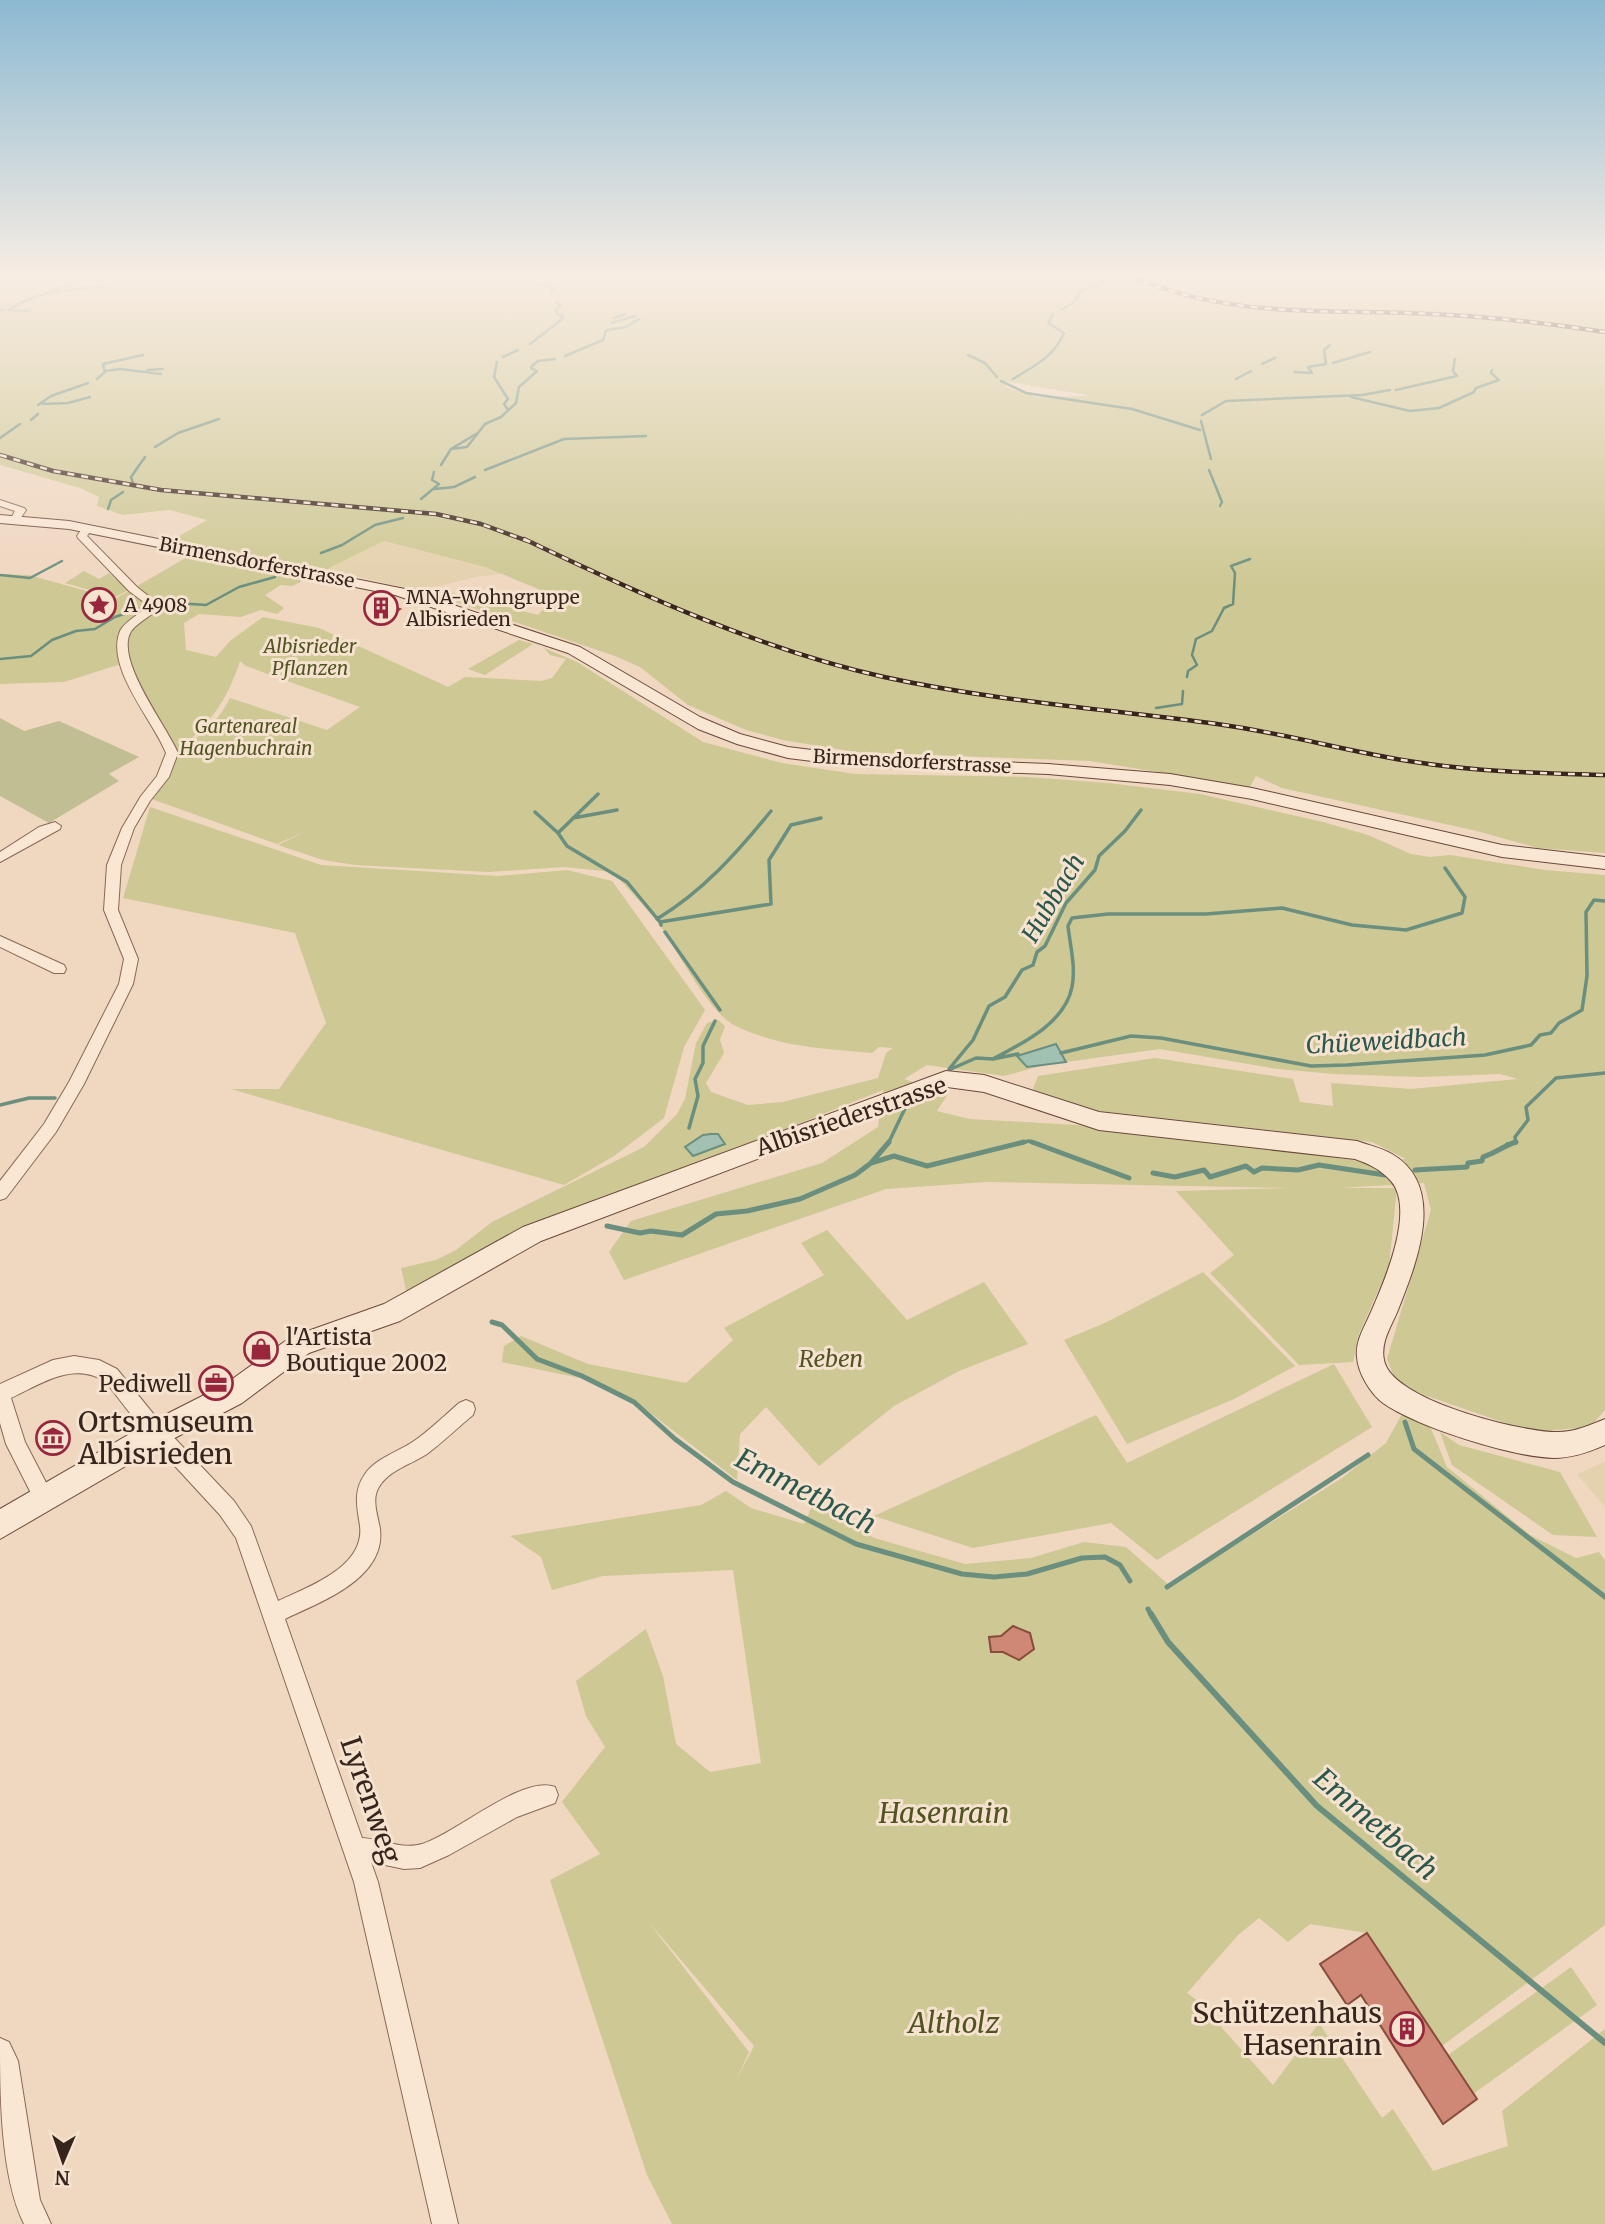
<svg xmlns="http://www.w3.org/2000/svg" width="1605" height="2224" viewBox="0 0 1605 2224" font-family="Merriweather,serif">
  <style>
    .farmland { fill: #e4d1ad }
    .green { fill: #cdc894; fill-rule: evenodd }
    .cemetery { fill: #c1be93 }
    .water { fill: #a3c1b2; stroke: #6a8f7e; stroke-width: 2 }
    .lines { fill: none; stroke-linecap: round; stroke-linejoin: round }
    .stream-far3 { stroke: #6a8f7e; stroke-width: 2.5 }
    .stream-far2 { stroke: #6a8f7e; stroke-width: 3.5 }
    .stream-far1 { stroke: #6a8f7e; stroke-width: 5 }
    .stream { stroke: #6a8f7e; stroke-width: 6 }
    .building { fill: #ce8875; stroke: #884c3d; stroke-width: 2 }
    .street-casing { stroke: #886857; stroke-width: 2 }
    .secondary-casing { stroke: #6a493b; stroke-width: 2 }
    .street { fill: #f9e6d3; fill-rule: evenodd }
    .secondary { fill: #f9e6d3; fill-rule: evenodd }
    .rail-casing { stroke: #37241c; stroke-width: 4.5 }
    .rail { stroke: #f6e3cf; stroke-width: 2.5; stroke-dasharray: 7; stroke-linecap: butt }
    .labels { text-anchor: middle; dominant-baseline: central; stroke-width: 6; stroke-linejoin: round; paint-order: stroke }
    .far-street-label { font-size: 19px; fill: #37241c; stroke: #f6e3cf }
    .far-poi-label { font-size: 19px; fill: #37241c; stroke: #f6e3cf; text-anchor: start }
    .far-park-label { font-size: 19px; font-style: italic; fill: #515422; stroke: #f6e3cf }
    .street-label { font-size: 23px; fill: #37241c; stroke: #f6e3cf }
    .poi-label { font-size: 23px; fill: #37241c; stroke: #f6e3cf; text-anchor: start }
    .park-label { font-size: 23px; font-style: italic; fill: #515422; stroke: #f6e3cf }
    .water-label { font-size: 24px; font-style: italic; fill: #2b574c; stroke: #f6e3cf }
    .near-poi-label { font-size: 28px; fill: #37241c; stroke: #f6e3cf; text-anchor: start }
    .near-water-label { font-size: 28px; font-style: italic; fill: #2b574c; stroke: #f6e3cf }
    .near-street-label { font-size: 28px; fill: #37241c; stroke: #f6e3cf }
    .near-park-label { font-size: 28px; font-style: italic; fill: #515422; stroke: #f6e3cf }
  </style>
  <rect width="100%" height="100%" fill="#efd7c0"/>
  <path class="farmland" d="M384 541 485 567 502 574 481 576 429 588 411 589 325 569Z
    M1605 1462V1507L1577 1474Z"/>
  <path class="green" d="M0 276H1605V853L1538 848 1477 831 1282 788 1256 776 1250 787 1090 761 855 752 783 740 746 730 688 705 640 667 615 656 444 598 452 593 538 615 555 596 485 567 384 541 292 586 281 585 265 595 284 608 277 614 261 610 241 617 199 614 184 623 186 650 216 657 230 641 263 617 319 628 448 687 465 677 541 681 552 678 566 659 550 655 544 648 577 662 703 742 782 763 855 774 1027 777 1108 783 1200 794 1323 822 1368 835 1411 854 1430 857 1450 855 1545 870 1605 875V1410L1590 1427 1531 1432 1398 1386 1387 1359 1431 1210 1424 1183 1339 1188H1397L1389 1266 1359 1334 1353 1362 1299 1365 1210 1273 1234 1255 1176 1191 1290 1188 987 1182 886 1189 624 1280 609 1252 631 1221 822 1163 878 1127 883 1090 726 1153 407 1293 401 1268 436 1260 456 1250 492 1222 644 1147 677 1114 685 1099 696 1043 707 1023 718 1020 725 1026 720 1040 724 1053 706 1083 711 1092 748 1105 783 1102 878 1078 886 1053 893 1048 879 1047 872 1053C825 1049 778 1047 736 1026 708 1013 678 950 659 924 645 906 628 889 613 872L564 867 488 872 355 865 323 860 278 845 306 831 277 844 149 798C156 787 169 759 178 752 201 735 217 724 230 698L327 730 360 707 246 666 240 661C225 705 212 719 179 751H176L172 739 124 663 64 682 0 684V574L29 575 115 599 206 546 174 539 207 520 170 510 123 515 97 506 99 497 80 488 0 465ZM1004 381 1087 395 1088 396 1037 397 1005 387ZM1160 1049 1278 1069 1334 1074 1420 1077 1500 1074 1518 1079 1411 1089 1331 1083 1333 1106 1300 1102 1293 1079 1155 1058 1038 1076 1032 1091 1090 1110 1372 1142 1406 1159 1360 1161 1077 1125 969 1119 937 1111 948 1094 904 1079 927 1065 1004 1076 1044 1065Z
    M84 571 99 579 109 573 129 590 115 597 65 583Z
    M519 640 533 644 485 675 468 669Z
    M150 807 321 865 498 876 567 870 612 881 705 1010 684 1047 664 1118 614 1156 564 1185 231 1089H279L326 1023 295 933 123 898Z
    M827 1230 907 1320 984 1282 1028 1344 959 1371 894 1406 819 1466 766 1407 740 1434 737 1480 635 1401 580 1378 502 1362 504 1346 521 1336 588 1364 686 1383 733 1340 724 1328 824 1275 801 1243Z
    M1203 1272 1295 1366 1234 1399 1127 1444 1064 1340 1107 1322Z
    M1334 1364 1372 1427 1157 1560 1111 1523 973 1548 874 1516 1096 1415 1127 1463Z
    M1402 1414 1429 1424 1447 1467 1530 1535 1576 1558 1599 1552 1605 1560V1925L1442 2046 1367 1933 1310 1924 1288 1942 1259 1918 1238 1935 1187 1993 1198 2001 1273 2085 1319 2023 1382 2118 1393 2109 1433 2171 1508 2146 1502 2111 1605 2029V2224H672L647 2175 550 1880 600 1854 562 1802 605 1747 586 1716 576 1681 646 1629 663 1676 676 1744 710 1772 761 1763 733 1570 603 1576 552 1590 541 1557 510 1536 701 1505 726 1491 751 1508 804 1524 815 1500 874 1538 965 1564 1031 1558 1084 1542 1126 1547 1170 1586 1342 1478 1386 1443ZM647 1920 754 2046 736 2081 749 2052Z
    M1440 1432 1459 1445 1560 1472 1597 1537 1553 1535 1452 1465Z
    M1571 1967 1597 2005 1473 2094 1448 2055Z"/>
  <path class="cemetery" d="M0 718 24 731 59 721 139 757 109 774 119 781 49 823 0 796Z"/>
  <path class="water" d="M1056 1044 1066 1062 1027 1067 1017 1056Z
    M711 1134H718L725 1144 693 1156 685 1147 703 1135Z"/>
  <g class="lines">
    <path class="stream-far3" d="M512 276 531 280
      M536 284 554 287 551 292
      M49 292 91 276
      M1075 301 1081 291 1103 283 1101 276
      M0 310H3
      M9 310C38 289 74 290 109 286
      M9 310 28 311
      M1061 310 1073 303
      M614 318 625 314
      M611 323 635 316
      M607 330 626 327 639 319
      M530 344 561 320 563 316 557 314 556 309 561 306 556 302
      M968 355 985 363 997 377
      M565 356 603 340 606 331
      M503 357 518 350
      M497 362 494 377 508 399 504 404 508 410
      M1333 363 1370 352
      M1262 364 1275 358
      M532 366 538 361 555 359
      M147 370 163 369
      M105 371 120 369 161 374
      M1294 372 1312 373 1308 367 1326 364 1324 350 1330 345
      M97 379 105 372 103 364 143 355
      M1013 379C1034 366 1054 357 1064 333L1048 323 1053 314
      M1236 379 1251 371
      M1001 381 1026 393 1132 409 1200 430
      M1396 390 1457 376 1453 371 1455 359
      M1351 397 1410 411 1439 408 1474 392 1476 388 1499 380 1491 373 1492 370
      M43 404 68 403 90 397
      M38 405 51 396 88 383
      M1202 415 1226 401 1362 395 1390 390
      M31 420 38 414
      M1201 421 1211 459
      M0 438 20 424
      M155 447 178 433 219 419
      M451 449 476 434
      M441 465 451 449 467 447 485 424 501 417 516 403 519 387 537 371 531 368
      M485 470 564 439 646 436
      M1209 470 1222 502 1220 506
      M133 483 131 477 145 457
      M435 489 454 487 475 477
      M421 499 439 484 432 480 434 472
      M108 509 111 500 123 492
      M321 553 342 545 375 525 403 518
      M0 575 30 578 62 561
      M177 603 206 605 239 587 275 577
      M0 659 31 656 52 640 76 631 95 629 115 617 141 608
      M1187 677 1188 671 1197 665 1192 655 1196 639 1212 631 1224 608 1233 604 1235 573 1231 566 1250 559
      M1156 708 1182 704 1183 691"/>
    <path class="stream-far2" d="M535 812 558 833 567 846 627 882 660 922
      M573 818 617 810
      M558 833 598 794
      M657 919C703 891 737 853 771 811
      M661 925 660 922 771 904 769 860 791 825 821 818
      M665 932 720 1010
      M1061 1053 1131 1036 1161 1038 1311 1066 1347 1065 1485 1055 1531 1045 1540 1035 1551 1033 1559 1023 1582 1010 1587 976 1586 912 1594 900 1605 901
      M993 1059C1023 1043 1065 1023 1072 987 1076 967 1070 945 1068 926L1072 918 1108 914H1206L1282 908 1352 925 1406 930 1462 913 1465 897 1445 868
      M949 1069 973 1040 989 1006 1005 997 1022 970 1033 965 1037 952 1045 946 1066 903 1095 870 1099 856 1125 831 1141 810
      M951 1069 976 1058 993 1059 1018 1054
      M924 1096 940 1090
      M0 1105 29 1098H55
      M689 1128 698 1096 695 1079 703 1063V1046L715 1021
      M888 1144 909 1100
      M1017 1144 1029 1141 1037 1144
      M1507 1144 1516 1143 1515 1137 1528 1120 1526 1107 1556 1078 1605 1073"/>
    <path class="stream-far1" d="M1032 1142 1129 1178
      M871 1163 889 1142
      M1415 1170 1467 1167 1468 1163 1482 1161 1483 1157C1496 1153 1505 1145 1516 1142
      M1153 1173 1175 1177 1204 1170 1210 1177 1246 1166 1254 1172 1262 1168 1298 1170 1319 1165 1385 1175
      M607 1226 640 1233 651 1231 682 1235 716 1214 747 1211 800 1199 855 1175 871 1163 894 1156 927 1166 1024 1142
      M492 1322 502 1325 537 1359 582 1376 634 1402 675 1439 733 1482 856 1544 962 1574 994 1577 1027 1574 1082 1558 1105 1557 1120 1565 1130 1581
      M1405 1422 1414 1449 1605 1597
      M1167 1587 1368 1455
      M1148 1609 1152 1616"/>
    <path class="stream" d="M1151 1614 1168 1642 1317 1806 1605 2043"/>
  </g>
  <path class="building" d="M377 602 400 609 387 618H379Z
    M1013 1626 1030 1633 1034 1649 1019 1660 1003 1652H991L989 1637 1001 1636Z
    M1367 1933 1477 2099 1443 2124 1361 1995 1347 2005 1320 1964Z"/>
  <g class="lines">
    <g class="street-casing">
      <path id="street" d="M0 500 24 508 26 510 18 522H12L10 520 15 511 0 506Z
        M83 527H91L92 529 87 536 137 587 161 606C153 615 140 621 132 630 112 657 167 726 178 753L169 777 150 801 134 828 121 865 118 910 138 959 133 984 84 1084 56 1132 6 1198 0 1200V1181L44 1124 69 1082 119 984 124 959 104 910 107 865 122 828 141 796 157 776 166 753C153 720 105 668 120 631 124 622 141 613 149 606L129 591 78 538 77 536Z
        M55 822 61 826 60 829 0 862V852L39 827Z
        M0 936 64 965 66 969 64 973H54L0 947Z
        M74 1356 99 1360 117 1369 164 1427 234 1501 251 1526 278 1601C308 1587 365 1567 360 1526 357 1507 353 1491 365 1474 376 1458 398 1452 414 1441 430 1430 444 1416 459 1403L466 1400 473 1403 475 1409 473 1415C457 1428 443 1442 427 1454 412 1464 389 1470 379 1487 371 1499 378 1516 380 1529 386 1579 320 1602 285 1619L362 1838C382 1839 402 1850 422 1844 454 1835 523 1774 555 1787L558 1795 555 1803 517 1817 449 1855 420 1868 404 1869 371 1862 378 1882 458 2224H432L354 1882 236 1538 220 1515 150 1439 105 1381C72 1361 41 1384 11 1398L25 1442 54 1498 51 1505 44 1507 37 1505 6 1444 0 1423V1384L53 1360Z
        M0 2038 9 2042 18 2061 40 2200 51 2224H24C0 2176 0 2092 0 2038Z"/>
    </g>
    <g class="secondary-casing">
      <path id="secondary" d="M0 515 69 521 405 589 580 647 700 717 740 734 788 747 860 756 1048 764 1170 774 1252 788 1502 845 1605 857V869L1502 857 1252 799 1170 785 1048 774 860 767 788 758 737 744 698 729 568 653 395 595 69 529 0 523Z
        M946 1071 984 1075 1099 1112 1357 1141C1368 1145 1382 1148 1392 1154 1448 1187 1416 1264 1398 1310 1392 1325 1380 1342 1384 1360 1391 1400 1518 1431 1554 1432 1572 1433 1588 1426 1605 1419V1445C1589 1452 1572 1458 1554 1458 1512 1457 1417 1427 1383 1403 1370 1393 1358 1373 1357 1357 1355 1341 1365 1326 1371 1312 1384 1282 1416 1210 1391 1181 1380 1169 1369 1164 1355 1159L1099 1130 984 1092 947 1087 541 1241 400 1321 309 1353 242 1403 167 1442 0 1539V1509L147 1424 224 1385 291 1337 384 1304 523 1227Z"/>
    </g>
    <use href="#street" class="street"/>
    <use href="#secondary" class="secondary"/>
    <g class="rail-casing">
      <path id="rail" d="M1129 276C1225 316 1307 310 1408 313 1474 315 1540 322 1605 332
        M0 455 53 471 161 490 436 514 481 524 533 543
        M524 539C637 593 762 650 884 677 994 701 1106 709 1217 724 1284 733 1349 752 1415 762 1478 772 1541 773 1605 775"/>
    </g>
    <use href="#rail" class="rail"/>
  </g>
  <linearGradient id="sky" x2="0" y2="1"><stop stop-color="#8cb9d2"/><stop offset="0.47" stop-color="#f8ede3"/><stop offset="1" stop-color="#f8ede3" stop-opacity="0"/></linearGradient>
  <rect width="1605" height="587" fill="url(#sky)"/>
  <defs>
    <g id="sight-ring" transform="scale(1.75)"><circle r="9.5" fill="#f6e3cf" stroke="#98263d" stroke-width="1.5"/><path d="M0-6L1.8-2.2L6-1.7L2.9 1.2L3.7 5.4L0 3.3L-3.7 5.4L-2.9 1.2L-6-1.7L-1.8-2.2Z" fill="#98263d"/></g>
    <g id="building-ring" transform="scale(1.75)"><circle r="9.5" fill="#f6e3cf" stroke="#98263d" stroke-width="1.5"/><path d="M-4-6H4V6H1V3H-1V6H-4ZM-2.5-4.3h1.7v1.8h-1.7ZM.8-4.3h1.7v1.8H.8ZM-2.5-1h1.7V.8h-1.7ZM.8-1h1.7V.8H.8Z" fill="#98263d"/></g>
    <g id="shop-ring" transform="scale(1.75)"><circle r="9.5" fill="#f6e3cf" stroke="#98263d" stroke-width="1.5"/><path d="M-5-2.5h2.3a2.7 3.5 0 0 1 5.4 0H5L5.5 6h-11ZM-1.5-2.5h3a1.5 2.3 0 0 0-3 0Z" fill="#98263d"/></g>
    <g id="office-ring" transform="scale(1.75)"><circle r="9.5" fill="#f6e3cf" stroke="#98263d" stroke-width="1.5"/><path d="M-6-3h4V-5.5h4V-3h4V5H-6ZM-1-4.5V-3h2v-1.5ZM-6 0V1H6V0Z" fill="#98263d"/></g>
    <g id="museum-ring" transform="scale(1.75)"><circle r="9.5" fill="#f6e3cf" stroke="#98263d" stroke-width="1.5"/><path d="M0-6L6-3V-2H-6V-3ZM-5-1h2V3h-2ZM-1-1h2V3h-2ZM3-1h2V3H3ZM-6 4H6V6H-6Z" fill="#98263d"/></g>
  </defs>
  <g fill-rule="evenodd">
    <use href="#sight-ring" x="99" y="605"/>
    <use href="#building-ring" x="381" y="608"/>
    <use href="#shop-ring" x="261" y="1349"/>
    <use href="#office-ring" x="216" y="1383"/>
    <use href="#museum-ring" x="53" y="1438"/>
    <use href="#building-ring" x="1407" y="2029"/>
  </g>
  <g class="labels">
    <g class="far-street-label">
      <text transform="translate(257 562) rotate(11)">Birmensdorferstrasse</text>
      <text transform="translate(912 761) rotate(3)">Birmensdorferstrasse</text>
    </g>
    <g class="far-poi-label">
      <text x="406" y="597">MNA-Wohngruppe<tspan x="406" dy="22">Albisrieden</tspan></text>
      <text x="124" y="605">A 4908</text>
    </g>
    <g class="far-park-label">
      <text x="310" y="646">Albisrieder<tspan x="310" dy="22">Pflanzen</tspan></text>
      <text x="246" y="726">Gartenareal<tspan x="246" dy="22">Hagenbuchrain</tspan></text>
    </g>
    <g class="street-label">
      <text transform="translate(851 1116) rotate(-19)">Albisriederstrasse</text>
    </g>
    <g class="poi-label">
      <text x="286" y="1336">l'Artista<tspan x="286" dy="26">Boutique 2002</tspan></text>
      <text x="192" y="1383" text-anchor="end">Pediwell</text>
    </g>
    <g class="park-label">
      <text x="831" y="1358">Reben</text>
    </g>
    <g class="water-label">
      <text transform="translate(1053 898) rotate(-59)">Hubbach</text>
      <text transform="translate(1386 1041) rotate(-3)">Chüeweidbach</text>
    </g>
    <g class="near-poi-label">
      <text x="78" y="1422">Ortsmuseum<tspan x="78" dy="32">Albisrieden</tspan></text>
      <text x="1382" y="2013" text-anchor="end">Schützenhaus<tspan x="1382" dy="32">Hasenrain</tspan></text>
    </g>
    <g class="near-water-label">
      <text transform="translate(806 1491) rotate(27)">Emmetbach</text>
      <text transform="translate(1376 1824) rotate(41)">Emmetbach</text>
    </g>
    <g class="near-street-label">
      <text transform="translate(371 1800) rotate(71)">Lyrenweg</text>
    </g>
    <g class="near-park-label">
      <text x="944" y="1813">Hasenrain</text>
      <text x="954" y="2023">Altholz</text>
    </g>
  </g>
  <g transform="translate(63 2161) rotate(182)" stroke="#f6e3cf" stroke-width="5" paint-order="stroke">
  <path d="M0-5L12 26L0 18L-12 26Z" fill="#37241c"/>
  <text y="-10" font-size="19" font-weight="bold" text-anchor="middle" fill="#37241c">N</text>
  </g>
</svg>
